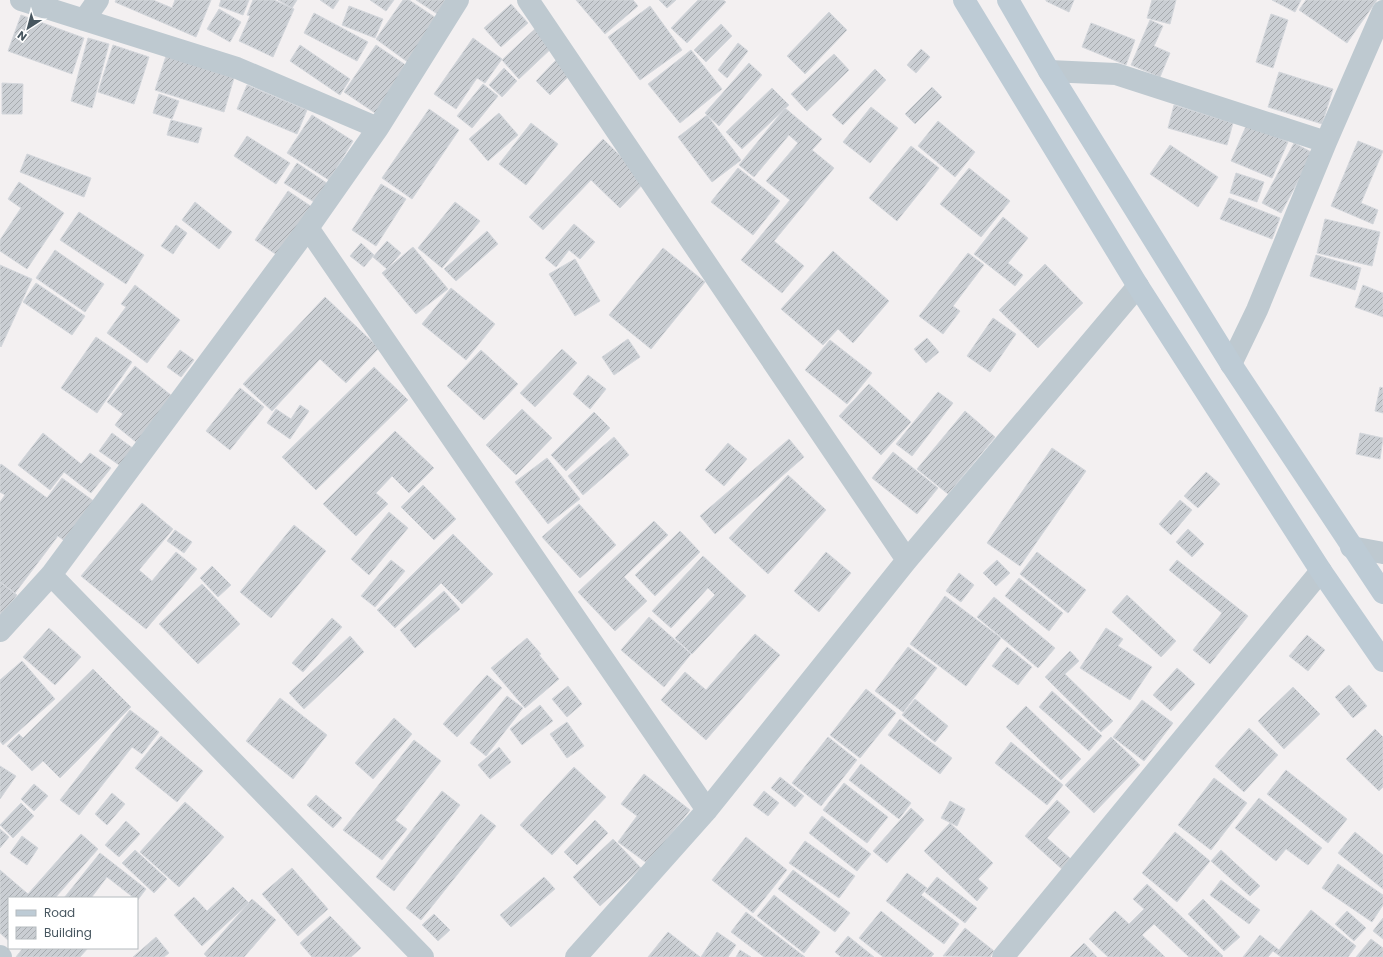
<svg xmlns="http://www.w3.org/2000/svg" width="1383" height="957" viewBox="0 0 1383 957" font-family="Poppins,sans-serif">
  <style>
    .building { fill: url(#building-hatch); stroke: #d4d7dc }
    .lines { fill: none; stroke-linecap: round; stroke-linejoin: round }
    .street { stroke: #bec9d0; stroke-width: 22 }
    .secondary { stroke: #bdcbd5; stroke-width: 22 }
  </style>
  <defs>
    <pattern id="building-hatch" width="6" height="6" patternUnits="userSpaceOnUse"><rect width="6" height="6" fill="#caced3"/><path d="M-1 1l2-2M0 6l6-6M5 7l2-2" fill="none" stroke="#a6aaae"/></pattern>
  </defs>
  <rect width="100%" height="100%" fill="#f3f0f1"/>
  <path class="building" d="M116 0H153L172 8 175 0H211L196 37 115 2Z
    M221 0H249L243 15 219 6Z
    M253 0H274L294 9 273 57 239 41 250 16 247 15Z
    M278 0H297L292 8Z
    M320 0H339L333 9Z
    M370 0H394L386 11Z
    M403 0H409L439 20 409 63 376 39Z
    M416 0H449L439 15Z
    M576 0H633L638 6 605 34Z
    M659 0H676L667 8Z
    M698 0H723L726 2 687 43 671 28Z
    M1046 0H1074L1069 12 1046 1Z
    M1152 0H1176L1170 24 1147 18Z
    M1272 0H1301L1295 12Z
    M1306 0H1377L1347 43 1299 10Z
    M511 4 528 23 501 47 484 28Z
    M349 6 383 19 375 38 342 25Z
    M650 6 682 50 640 80 608 37Z
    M219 9 241 22 230 42 207 29Z
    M829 12 847 30 805 74 787 56Z
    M314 13 368 42 357 61 304 33Z
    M1271 14 1288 20 1273 68 1256 62Z
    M21 15 84 38 72 74 8 51Z
    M1150 20 1163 26 1154 46 1170 53 1160 77 1131 65Z
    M1091 23 1135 40 1126 65 1082 47Z
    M721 24 732 36 706 62 694 50Z
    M538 26 556 44 519 79 502 60Z
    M88 38 109 44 92 108 71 101Z
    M473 38 502 59 485 83 477 78 456 109 434 94Z
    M738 43 748 51 727 78 718 70Z
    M113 45 149 57 134 104 98 92Z
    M300 45 350 79 340 95 290 61Z
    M376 45 410 68 378 115 344 92Z
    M921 49 930 57 916 73 907 65Z
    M691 50 722 89 680 123 648 84Z
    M834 54 849 70 807 111 791 94Z
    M166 56 234 78 224 112 155 90Z
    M556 60 571 74 550 95 536 81Z
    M749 63 762 75 719 126 705 113Z
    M504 68 517 81 502 97 489 85Z
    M875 69 886 80 843 125 832 115Z
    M1279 72 1333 89 1322 124 1268 107Z
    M2 83 23 84 22 114H2Z
    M483 84 498 96 472 128 457 116Z
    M247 85 307 110 297 134 237 109Z
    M932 87 942 97 915 124 905 114Z
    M772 88 789 105 742 149 726 132Z
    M159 94 179 101 172 119 153 113Z
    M1174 105 1233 123 1227 145 1168 128Z
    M871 107 898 128 870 163 843 142Z
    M785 108 822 139 812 150 834 168 774 241 804 266 782 293 741 260 790 200 766 181 798 143 789 135 754 177 739 165Z
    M429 109 459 130 412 199 382 178Z
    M499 113 518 135 488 161 469 139Z
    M312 115 353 141 329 180 287 153Z
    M707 115 741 160 712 182 678 137Z
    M171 120 202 128 198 143 167 135Z
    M938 121 975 152 955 177 918 146Z
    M531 123 558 144 526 185 499 164Z
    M1247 124 1288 142 1272 178 1231 161Z
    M247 136 290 163 276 184 234 156Z
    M603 139 646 181 620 208 591 180 543 230 529 217Z
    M1358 141 1383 151 1361 203 1378 210 1373 224 1331 206Z
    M1294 143 1313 153 1281 213 1262 203Z
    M1170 145 1218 177 1198 207 1150 174Z
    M911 146 939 168 897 221 869 198Z
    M27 154 91 178 84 197 20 172Z
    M297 163 334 188 322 207 284 183Z
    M738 168 780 201 753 235 711 202Z
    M969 168 1010 201 981 237 940 204Z
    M1236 173 1264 182 1257 202 1230 193Z
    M19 182 64 213 27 269 0 251V240L21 208 8 199Z
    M381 184 406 199 376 246 352 230Z
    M288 191 321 213 287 262 255 240Z
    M1229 198 1280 218 1272 239 1220 219Z
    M195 202 232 232 219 249 182 220Z
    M455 202 480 221 442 268 418 248Z
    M79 212 144 255 126 284 60 240Z
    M1003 217 1028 238 1008 263 1023 275 1015 286 974 254Z
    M1325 219 1380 232 1372 266 1317 253Z
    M574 224 595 242 580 259 569 250 556 267 545 258Z
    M176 225 187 233 173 254 161 246Z
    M487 231 498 244 456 281 444 269Z
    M387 241 401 253 387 269 373 257Z
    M361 243 374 255 364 267 350 256Z
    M413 247 448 289 416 314 382 273Z
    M663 248 705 282 651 349 609 315Z
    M55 250 104 284 85 312 36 278Z
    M833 251 889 301 853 343 838 329 823 345 781 309Z
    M968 253 984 265 953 306 960 311 943 334 919 316Z
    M1316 255 1361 268 1355 290 1310 276Z
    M575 259 600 301 575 316 549 274Z
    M1045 264 1083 303 1038 348 999 310Z
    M0 265 32 279 1 347 0 346Z
    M36 283 85 316 72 335 23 302Z
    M135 285 180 320 147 363 107 333 126 307 121 304Z
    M1363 285 1383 293V317L1355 307Z
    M451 288 495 324 466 360 422 324Z
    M325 297 379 348 346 383 320 359 272 411 243 384Z
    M993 318 1016 334 990 372 967 356Z
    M96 337 132 362 97 413 61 388Z
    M927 338 939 352 926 363 914 349Z
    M628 339 640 357 614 375 602 357Z
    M830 340 872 373 847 404 805 370Z
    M562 349 577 363 535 407 520 393Z
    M180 350 194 360 181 377 167 367Z
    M481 350 518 384 484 420 447 386Z
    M135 366 172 396 136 442 115 425 123 414 107 402Z
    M374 367 408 400 316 490 282 457Z
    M588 375 606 389 590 409 573 394Z
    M869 384 911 422 881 455 839 416Z
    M1380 387 1383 388V413L1375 411Z
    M240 388 264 407 230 450 206 431Z
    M938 392 953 403 912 456 896 444Z
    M300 405 309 411 290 439 267 423 276 409 291 419Z
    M522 409 552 438 516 475 486 445Z
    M965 411 995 437 948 494 917 469Z
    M594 412 610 428 566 471 551 455Z
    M395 431 434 468 409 493 392 476 376 493 388 504 356 536 323 504Z
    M43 433 81 464 90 453 111 468 91 493 64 472 50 490 18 465Z
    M112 433 134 449 122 467 99 451Z
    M1360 433 1383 438 1380 459 1356 454Z
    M614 437 629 455 583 495 568 476Z
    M789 439 804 457 715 534 700 516Z
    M728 443 747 459 724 486 705 470Z
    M1052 448 1086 471 1020 566 987 543Z
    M893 452 938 488 917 514 872 478Z
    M547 458 580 499 548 524 515 482Z
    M1 464 47 498 62 478 95 502 66 542 58 536 15 593 0 582V502L5 495 0 492V466Z
    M1206 472 1220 484 1198 508 1184 496Z
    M788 475 826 510 768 574 729 538Z
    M423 485 456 519 434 540 401 507Z
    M1180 500 1192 510 1171 535 1159 524Z
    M142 503 173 529 139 570 152 581 176 552 197 569 146 629 81 576Z
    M579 504 616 545 580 578 542 537Z
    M389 512 408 528 369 575 351 559Z
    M654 521 668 535 624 577 647 601 615 631 578 592Z
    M294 525 326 551 271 618 240 592Z
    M1188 529 1204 544 1192 557 1176 542Z
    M175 530 192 542 184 553 167 541Z
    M680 531 700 552 655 596 635 575Z
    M453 534 493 574 462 604 441 583 395 628 377 610Z
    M826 552 851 573 819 612 794 591Z
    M1037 552 1086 590 1068 613 1020 574Z
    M703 556 746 596 692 654 675 638 715 595 708 588 671 628 652 611Z
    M391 560 405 571 375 607 361 596Z
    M997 560 1010 573 996 586 983 573Z
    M1177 560 1248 616 1210 664 1193 650 1222 613 1169 570Z
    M212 566 231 585 218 597 200 578Z
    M959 573 974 585 961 602 946 591Z
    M1019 578 1063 613 1049 631 1005 596Z
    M0 582 17 595 0 617Z
    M202 584 240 624 198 664 159 624Z
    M444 591 460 609 415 648 400 630Z
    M1127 595 1176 641 1161 657 1112 612Z
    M945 596 1001 638 966 686 910 644Z
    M994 597 1055 648 1038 668 977 617Z
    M649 617 691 654 664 687 621 650Z
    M332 618 342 627 303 672 292 663Z
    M49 628 81 657 55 685 23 657Z
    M1106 628 1123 639 1118 646 1152 667 1130 700 1080 668Z
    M755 634 780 655 706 740 661 700 685 672 706 690Z
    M1307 635 1325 650 1308 671 1289 656Z
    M350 636 364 652 304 709 289 693Z
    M527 638 541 654 539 655 559 679 525 708 491 668Z
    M908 647 937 668 903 712 875 691Z
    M1007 647 1032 667 1018 685 992 666Z
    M1070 651 1079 661 1065 674 1113 721 1101 732 1045 677Z
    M22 661 55 699 3 745 0 741V680Z
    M1177 668 1195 684 1171 711 1153 695Z
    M93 669 131 707 60 778 43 761 32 771 7 746 19 734 23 738Z
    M487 675 502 688 457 737 443 724Z
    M1349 685 1367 706 1353 718 1335 697Z
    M568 686 582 704 567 717 552 699Z
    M1293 687 1320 714 1284 749 1258 721Z
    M866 689 896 713 860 758 830 735Z
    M1052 691 1102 736 1089 751 1039 707Z
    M507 696 523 708 486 756 470 743Z
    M280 698 327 735 293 779 246 741Z
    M915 699 948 726 935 742 902 715Z
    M1142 700 1173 723 1144 761 1113 737Z
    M540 705 553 721 522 745 510 729Z
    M1026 706 1081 759 1061 780 1006 727Z
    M130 710 159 732 142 754 132 747 79 815 60 800Z
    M394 718 412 734 373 779 355 763Z
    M900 719 952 758 940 774 888 735Z
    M567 722 584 746 567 758 550 734Z
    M1249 728 1278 755 1244 792 1215 766Z
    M1375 729 1383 737V787L1379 791 1346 759Z
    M161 736 203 771 177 802 135 768Z
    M828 737 857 760 821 806 792 783Z
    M1111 737 1140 765 1094 813 1065 785Z
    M414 740 441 761 395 820 407 829 382 860 343 830Z
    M1011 742 1063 785 1047 805 995 763Z
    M499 747 511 762 490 779 478 765Z
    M861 764 911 803 899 819 849 780Z
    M0 766 16 776 0 799Z
    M574 767 606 797 552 855 520 825Z
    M1286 770 1347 819 1328 843 1267 794Z
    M644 774 690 810 648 864 618 842 637 816 621 804Z
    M780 777 804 796 795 807 771 788Z
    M1214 778 1247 803 1211 850 1178 825Z
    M844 783 888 817 867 843 823 810Z
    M34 784 48 796 34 811 21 799Z
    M442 791 460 805 394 891 376 877Z
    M764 791 779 803 768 816 753 805Z
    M112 793 125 804 107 825 95 814Z
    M316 795 342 818 333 828 307 805Z
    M1259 798 1322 848 1308 865 1286 849 1276 861 1235 828Z
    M1057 800 1070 812 1047 838 1072 860 1063 870 1025 836Z
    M950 801 965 809 957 826 941 818Z
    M185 802 224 837 179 887 140 852Z
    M21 803 34 816 13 838 0 825Z
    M911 808 924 820 887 863 873 851Z
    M481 814 496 826 421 920 406 908Z
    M822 816 871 854 857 871 809 833Z
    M595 820 608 833 577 865 564 852Z
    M126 821 140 834 119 857 105 845Z
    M950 823 993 863 978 879 988 888 977 901 924 851Z
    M0 829 9 837 0 848Z
    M1175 832 1210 861 1177 902 1142 873Z
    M1355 832 1383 855V889L1338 853Z
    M81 834 98 849 55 898H9V941L0 933V870L28 894Z
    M22 836 38 848 27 865 10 853Z
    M746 837 787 870 753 913 712 880Z
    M613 839 641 868 600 906 573 877Z
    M805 841 855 876 839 898 789 863Z
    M135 850 167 879 154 893 122 863Z
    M1221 850 1260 886 1250 896 1211 861Z
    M100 853 146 889 137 901V898H134L107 877 91 898H64Z
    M1338 864 1383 895V905L1372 922 1322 888Z
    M292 868 328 909 298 936 262 894Z
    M793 870 850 913 835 932 778 889Z
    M907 873 927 888 921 895 959 924 944 944 886 901Z
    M544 877 555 889 511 927 500 915Z
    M937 877 977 908 965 923 925 892Z
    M1221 880 1260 910 1249 924 1210 895Z
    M1147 884 1223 956 1222 957H1189L1154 924 1142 935 1165 957H1108L1089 939 1115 911 1129 924 1144 909 1133 899Z
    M233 887 249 903 202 946 174 915 194 897 207 911Z
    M774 895 820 932 804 953 757 916Z
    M252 899 276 920 244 957H207L204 954Z
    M1203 899 1240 937 1224 951 1188 914Z
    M1311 910 1356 946 1348 957H1281L1273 951 1268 957H1243L1260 935 1279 950Z
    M881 911 934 954 931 957H883L859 938Z
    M1347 911 1366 928 1354 941 1335 924Z
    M746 912 805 957H764L731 932Z
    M434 914 450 930 438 941 422 925Z
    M330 916 361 948 351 957H312L300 943Z
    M1383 918V939L1373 931Z
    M965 928 994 951 990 957 943 956Z
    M668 932 700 957H648Z
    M717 932 736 945 728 957H701Z
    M848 936 874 957H841L835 952Z
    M156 937 169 953 164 957H133Z
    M1371 939 1383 948V957H1356Z
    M1084 943 1097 957H1070Z
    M23 948H88L80 957H16Z
    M740 950 751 957H736Z"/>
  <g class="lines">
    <path class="street" d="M21 0 237 68 378 128
      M528 0 907 560
      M84 20 98 0
      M1049 71 1116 74 1326 142
      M308 228 707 810
      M1231 364 1257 310 1326 142 1383 11
      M1351 547 1383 553
      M51 575 423 957
      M0 631 51 575 308 228 378 128 458 0
      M0 956 1 957
      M576 957 707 810 907 560 1138 286
      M1003 957 1321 571"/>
    <path class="secondary" d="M964 0 1138 286 1321 571 1383 661
      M1008 0 1049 71 1231 364 1383 593"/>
  </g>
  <rect x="8" y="897" width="130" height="52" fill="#ffffff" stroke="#b5bbbf"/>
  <rect x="16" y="910" width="20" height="6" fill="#bdcbd5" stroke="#b5bbbf"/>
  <text x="44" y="917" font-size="12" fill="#47565f">Road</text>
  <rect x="16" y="927" width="20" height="12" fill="url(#building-hatch)" stroke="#b5bbbf"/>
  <text x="44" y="937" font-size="12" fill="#47565f">Building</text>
  <g transform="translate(28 28) rotate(216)" stroke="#ffffff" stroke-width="3" paint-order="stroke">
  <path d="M0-3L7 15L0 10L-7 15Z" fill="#47565f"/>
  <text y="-6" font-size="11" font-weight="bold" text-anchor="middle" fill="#47565f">N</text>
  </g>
</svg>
